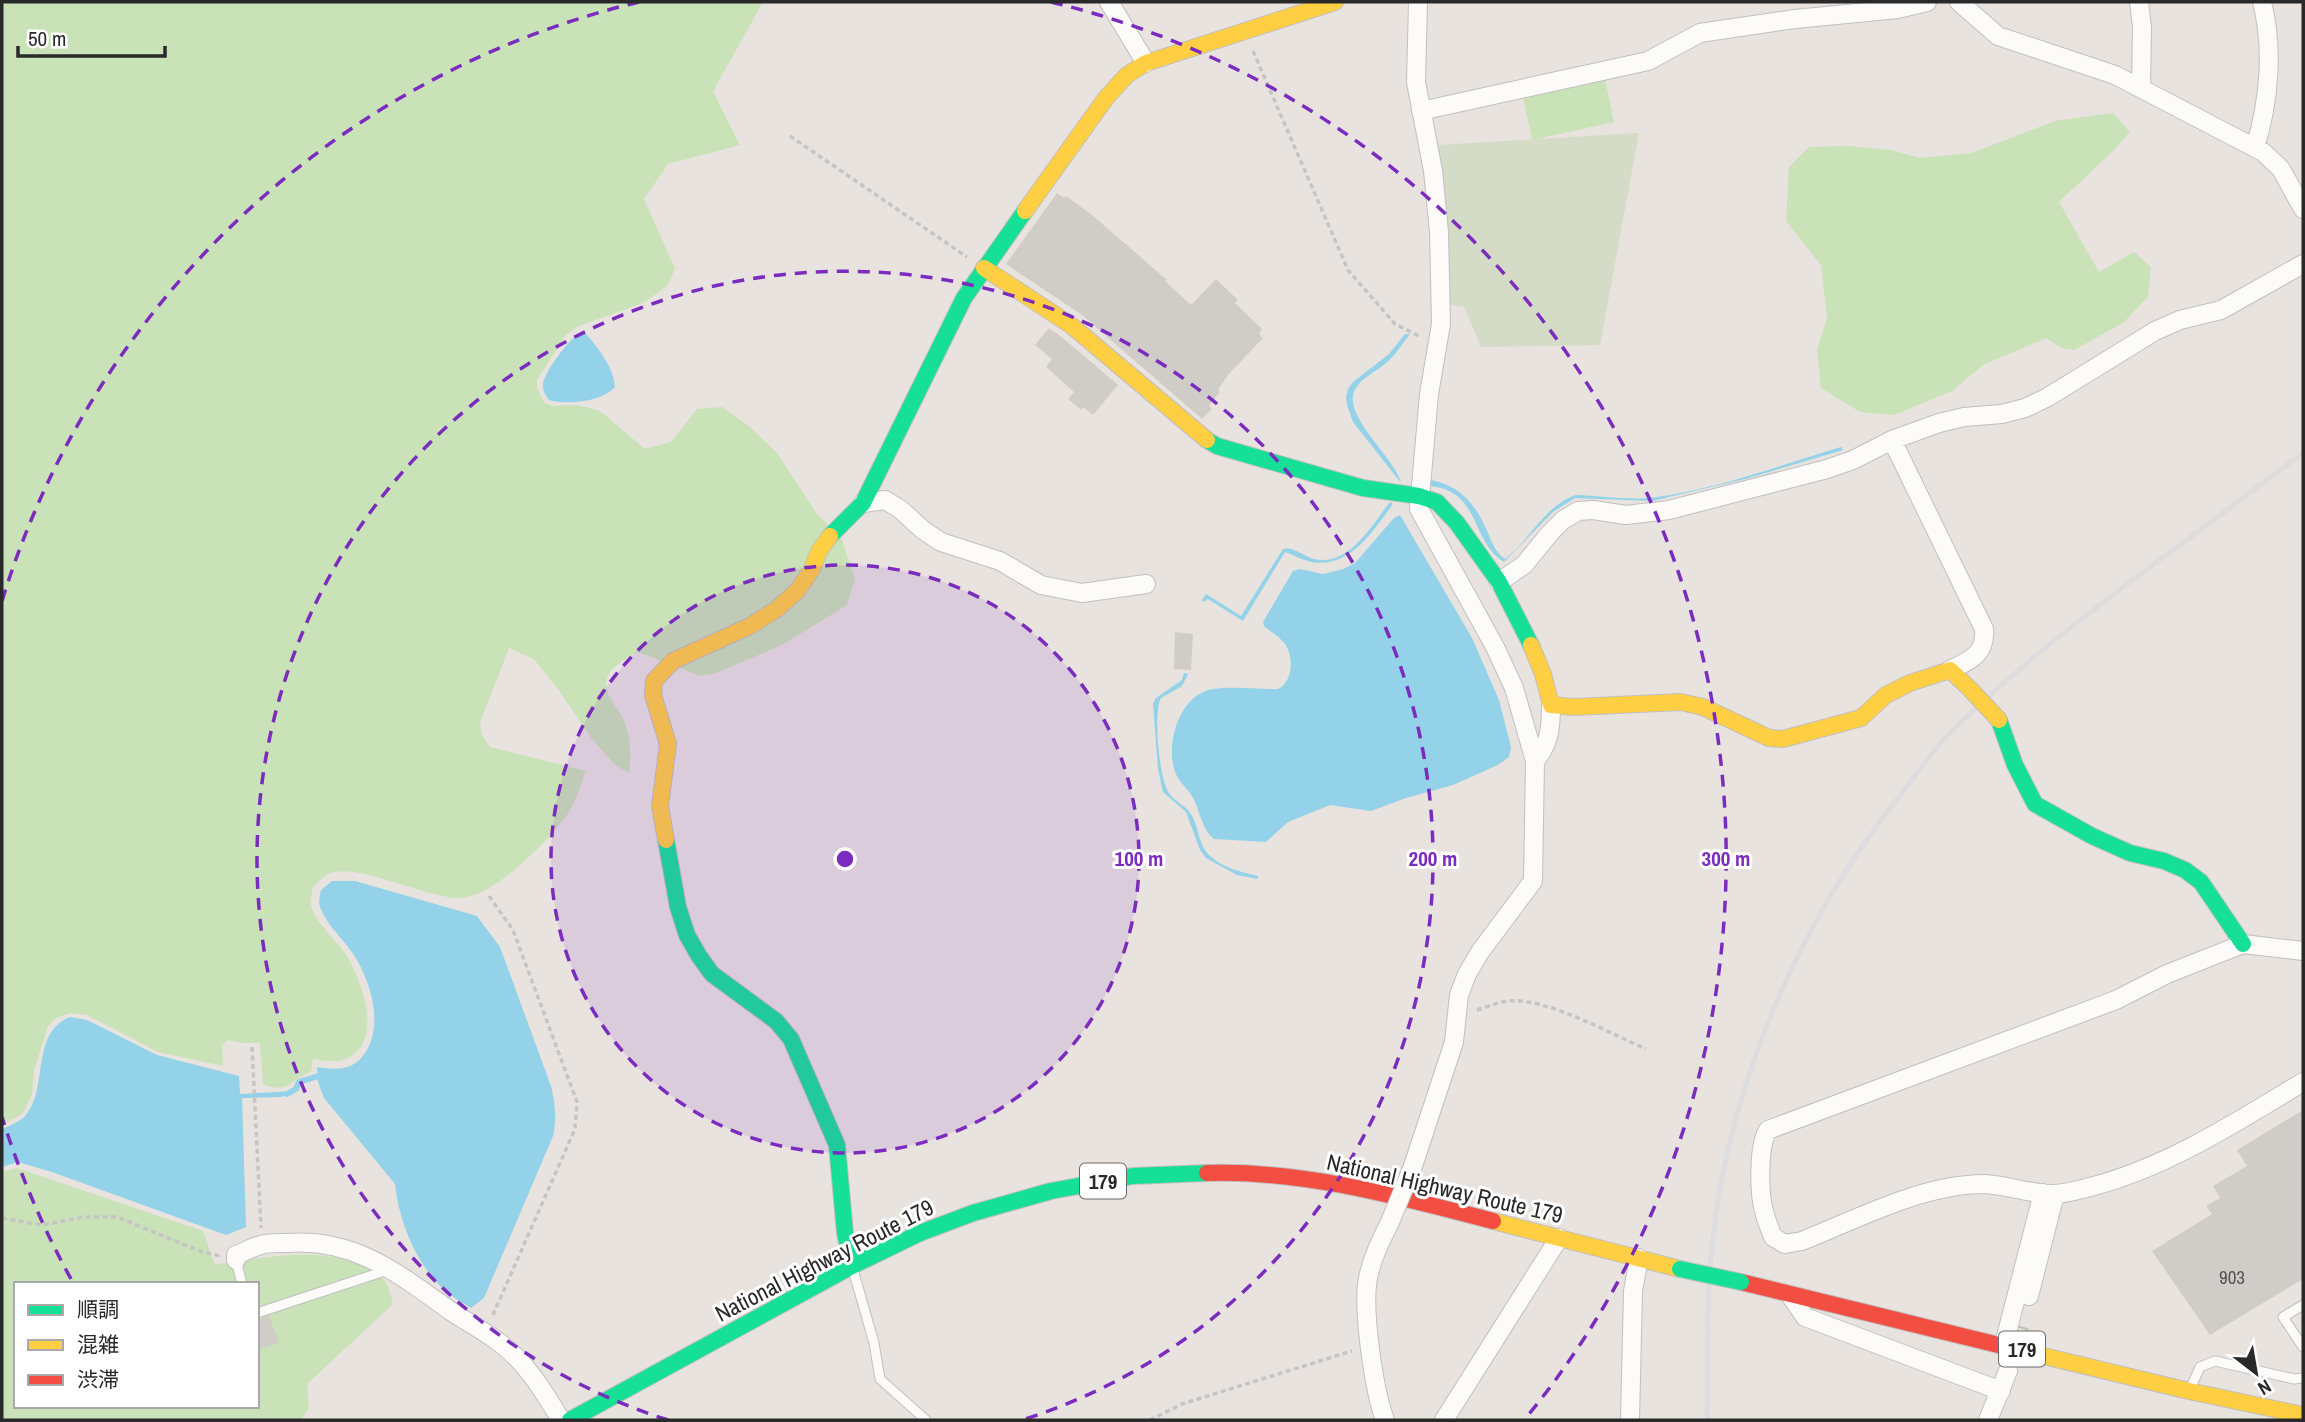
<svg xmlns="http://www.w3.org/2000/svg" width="2305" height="1422" viewBox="0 0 2305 1422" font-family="'Archivo Narrow','Noto Sans JP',sans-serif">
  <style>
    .green { fill: #c9e2b7; fill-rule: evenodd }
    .cemetery { fill: #d4dbc6 }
    .water { fill: #93d2e8 }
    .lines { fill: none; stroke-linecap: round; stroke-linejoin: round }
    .stream { stroke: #93d2e8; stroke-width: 6 }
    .building { fill: #d0cdc9 }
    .street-tunnel { stroke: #c2beba; stroke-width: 18; stroke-dasharray: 18 9; stroke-linecap: butt }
    .lane-casing { stroke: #c1bfc0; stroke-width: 11 }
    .street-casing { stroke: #c1bfc0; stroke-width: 20 }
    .fast-casing { stroke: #c1bfc0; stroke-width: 18 }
    .slow-casing { stroke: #c1bfc0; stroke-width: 18 }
    .jam-casing { stroke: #c1bfc0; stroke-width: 18 }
    .path { stroke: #c6c5c5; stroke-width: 3.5; stroke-dasharray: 5 3.5; stroke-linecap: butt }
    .lane { stroke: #fcfbfa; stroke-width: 9 }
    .street { stroke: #fcfbfa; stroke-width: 18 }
    .fast { stroke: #16e098; stroke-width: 16 }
    .slow { stroke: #ffcf43; stroke-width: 16 }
    .jam { stroke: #f24e42; stroke-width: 16 }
    .rail { stroke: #dddcde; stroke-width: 5 }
    .street-bridge-casing { stroke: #c1bfc0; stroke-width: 20; stroke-linecap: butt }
    .fast-bridge-casing { stroke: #c1bfc0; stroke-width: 18; stroke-linecap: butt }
    .slow-bridge-casing { stroke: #c1bfc0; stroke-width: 18; stroke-linecap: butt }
    .street-bridge { stroke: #fcfbfa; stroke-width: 18 }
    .fast-bridge { stroke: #16e098; stroke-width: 16 }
    .slow-bridge { stroke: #ffcf43; stroke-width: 16 }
    .ring { fill: none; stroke: #7b2cbf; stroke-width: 3.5; stroke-dasharray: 12 9 }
    .labels { text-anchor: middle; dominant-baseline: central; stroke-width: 6; stroke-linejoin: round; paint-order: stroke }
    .number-label { font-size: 19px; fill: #545352 }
    .shield { fill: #fff; stroke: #696969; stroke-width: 2 }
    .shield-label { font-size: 21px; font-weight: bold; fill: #292929 }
    .street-label { font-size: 23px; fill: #292929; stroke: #fff }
    .centre { fill: #7b2cbf; stroke: #fff; stroke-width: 3.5 }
    .ring-label { font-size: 21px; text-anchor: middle; font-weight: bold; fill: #7b2cbf; stroke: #fff; stroke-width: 6; stroke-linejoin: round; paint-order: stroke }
  </style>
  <rect width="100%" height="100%" fill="#e8e3de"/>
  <path class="green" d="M2 2H763L713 91 740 145 668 164 644 199 675 269 667 286 645 302 577 327 565 336 537 380V388L544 402 552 406 578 405 600 411 645 449 671 442 697 409 722 407 750 427 777 453 817 514 841 537 855 579 847 605 782 645 716 673 700 676 638 652C622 661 600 671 608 693 612 703 621 712 625 723 631 739 631 756 629 773L614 764 592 739 560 692 534 659 509 648 480 722 482 735 490 747 586 771C580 785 576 803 567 815 547 842 493 898 459 898 425 898 356 861 328 874 323 876 317 884 312 888 312 894 310 904 312 909 320 929 341 943 350 962 364 988 383 1044 345 1059 335 1063 323 1060 313 1059L311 1072C291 1079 287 1095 263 1084L260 1043H242L227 1040 222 1046 223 1066 158 1052 87 1015 70 1013 56 1018 48 1026 34 1071 32 1095 22 1114 2 1125Z
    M1604 74 1614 122 1532 140 1522 91Z
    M2113 113 2130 132 2113 151 2059 202 2099 272 2134 252 2151 267 2148 297 2123 323 2074 350 2062 348 2046 338 1983 365 1952 391 1894 415 1860 412 1821 388 1817 350 1827 318 1821 265 1786 221 1789 167 1809 147 1849 146 1890 150 1920 158 1972 153 2055 121Z
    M17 1168 203 1231 215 1265C265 1257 341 1241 383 1279 389 1284 391 1297 393 1304L307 1384 309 1408 301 1420H2V1172ZM16 1284H257V1406H16Z"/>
  <path class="cemetery" d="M1639 133 1600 345 1481 347 1464 307 1448 304 1438 145Z"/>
  <path class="water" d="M580 333H585C598 347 614 368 615 387 602 402 567 405 549 400 545 395 542 390 543 384 545 371 569 339 580 333Z
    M1405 334H1410C1402 344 1395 356 1385 364 1375 372 1363 377 1356 388 1339 414 1395 457 1401 483L1353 422 1347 405 1346 397 1348 389 1353 382 1389 354Z
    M1841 447 1843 450 1745 479 1652 501 1575 498 1553 512 1504 562C1470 541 1481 490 1429 486L1426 479C1458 484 1475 502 1487 531 1492 542 1495 552 1505 559 1530 540 1545 505 1576 495 1603 496 1630 501 1657 497 1720 488 1781 465 1841 447Z
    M1390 502 1393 504C1373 531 1350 569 1311 562 1302 560 1294 555 1285 552L1243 621 1208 599 1204 602 1202 600 1206 594 1241 616 1283 549C1293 546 1303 556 1314 559 1349 567 1372 525 1390 502Z
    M1400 515 1472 638 1499 700 1511 747 1509 757 1498 765 1453 785 1406 798 1371 811 1330 805 1288 822 1266 842 1214 839C1201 829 1200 809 1192 796 1187 788 1179 782 1176 774 1164 746 1179 694 1213 689 1234 686 1257 689 1278 689 1293 682 1294 657 1285 644 1280 637 1271 632 1264 626L1263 622 1293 571 1300 569 1323 574 1343 569 1355 563 1394 518Z
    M1184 673 1188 674 1182 686 1161 698C1153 712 1159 779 1169 793 1175 803 1187 805 1192 816 1199 828 1199 846 1209 855 1222 868 1241 872 1258 876V879L1237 875 1206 858 1200 850 1186 812 1163 792 1158 769 1153 704 1156 698 1182 680Z
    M332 881H355L477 916 500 947 551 1086C555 1104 557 1118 553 1136L484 1298 471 1308C464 1303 455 1299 448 1293 417 1268 399 1222 395 1184L324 1098 318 1082 317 1067C337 1070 353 1071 365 1053 384 1025 371 982 354 955 344 940 326 924 320 907 318 902 320 895 321 890Z
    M70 1017 87 1020 157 1055 239 1076 240 1094 294 1091 292 1094 281 1097 242 1098 246 1227 226 1235 52 1172 18 1162 2 1167V1129C9 1126 21 1121 26 1115 49 1087 30 1033 70 1017Z"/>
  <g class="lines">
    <path class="stream" d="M287 1094 296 1089 299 1082 325 1074"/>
  </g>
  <path class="building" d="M1057 193 1064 198 1066 196 1092 215 1167 280 1165 281 1191 305 1216 279 1238 300 1235 303 1262 329 1259 334 1263 338 1228 375 1218 390 1220 392 1209 406 1212 409 1202 419 1082 315 1006 264Z
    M1049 328 1063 338 1118 385 1093 415 1083 407 1081 410 1068 399 1074 392 1046 367 1052 359 1035 345Z
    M1175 632 1193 634 1191 670 1174 669Z
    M2303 1110V1279L2210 1335 2152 1251 2212 1214 2206 1206 2220 1198 2213 1186 2247 1166 2237 1150Z
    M269 1316 279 1343 257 1350V1320Z"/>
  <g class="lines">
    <path class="street-tunnel" d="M2012 1354 2020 1326"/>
    <g class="lane-casing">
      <path id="lane" d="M236 1260 242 1284
        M854 1273 874 1343 880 1379 926 1420
        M2303 1305 2283 1317 2303 1347
        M257 1313 388 1270
        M2191 1387 2200 1367 2215 1361 2294 1379 2303 1378"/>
    </g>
    <g class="street-casing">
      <path id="street" d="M1109 2 1146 63
        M1418 2 1416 82 1433 171 1439 232 1441 324 1429 394 1419 509 1495 647 1514 688 1535 761
        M1959 2 1998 36 2115 75 2263 152 2281 169 2303 209
        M2139 2 2142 27 2141 88
        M1421 111 1648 61 1700 33 1795 19 1898 9 1927 2
        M2255 148C2269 102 2274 49 2262 2
        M1892 440 1984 629C1986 654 1971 660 1950 670
        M863 503 885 500 900 509 923 530 941 542 1000 561 1041 585 1082 593 1146 584
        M1499 582 1524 565 1550 533 1563 520 1578 511 1593 510 1626 515 1669 510 1827 469 1853 460 1892 440 1939 423 1964 417 2002 414 2025 408 2048 397 2155 331 2180 320 2221 310 2303 264
        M2303 951 2243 944 2167 974 2116 1000 1768 1130C1758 1145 1759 1194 1764 1211 1766 1220 1770 1229 1773 1237L1785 1244 1802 1241C1857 1219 1923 1184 1984 1184 2007 1185 2030 1194 2053 1194 2066 1194 2082 1189 2094 1186 2171 1165 2236 1122 2303 1082
        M1412 1169 1454 1042 1459 995 1467 974 1480 952 1533 881 1535 761C1550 743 1551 727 1551 705
        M236 1260V1255C244 1252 253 1247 261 1245 269 1242 279 1243 288 1243 356 1238 400 1275 452 1312 475 1327 499 1339 518 1359 535 1377 548 1399 561 1420
        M1790 1295 1805 1317 2001 1391
        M2029 1296 2055 1194
        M2004 1344 2043 1193
        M1385 1420C1374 1391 1362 1309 1368 1278 1372 1258 1381 1240 1390 1222
        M1444 1420 1559 1238
        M1630 1420 1633 1291 1639 1258
        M1988 1420 2008 1371"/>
    </g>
    <g class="fast-casing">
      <path id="fast" d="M1207 440 1217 446 1363 488 1419 496 1437 502 1457 523 1499 582 1531 645
        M830 536 863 503 964 298 1025 211
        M1999 720 2015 765 2035 804 2092 836 2130 853 2164 861 2185 870 2201 882 2243 944
        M666 840 678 907 687 935 699 956 712 974 776 1021 791 1039 837 1145 845 1233 852 1266
        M570 1420 852 1266 920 1233 973 1213 1051 1191 1133 1176 1207 1173"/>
    </g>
    <g class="slow-casing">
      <path id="slow" d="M1025 211 1106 98 1127 75 1146 63 1335 2
        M984 268 1072 326 1207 440
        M1531 645 1543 674 1551 705 1574 707 1681 702 1703 707 1769 738 1783 739 1861 718 1886 695 1910 683 1950 670 1970 689
        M666 840 660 806 668 744 653 695 654 681 673 661 750 626 777 609 798 590 812 569 819 551 830 536
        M1493 1221 1680 1269
        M2019 1350 2189 1391 2303 1415"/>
    </g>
    <g class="jam-casing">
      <path id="jam" d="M1207 1173C1304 1170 1400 1197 1493 1221
        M1741 1282 2019 1350"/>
    </g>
    <path class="path" d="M1253 51 1348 270 1395 324 1421 337
      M790 136 967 257
      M489 896 513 930 577 1102 575 1129 492 1317
      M1477 1010C1487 1007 1498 1002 1508 1001 1546 997 1611 1034 1646 1049
      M252 1047 261 1228
      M2 1218 42 1225 84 1217H117L200 1251 220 1256
      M1150 1420 1182 1404 1352 1351"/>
    <use href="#lane" class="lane"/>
    <use href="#street" class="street"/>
    <use href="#fast" class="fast"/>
    <use href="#slow" class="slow"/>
    <use href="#jam" class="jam"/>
    <path class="rail" d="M1707 1420C1708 1362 1706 1303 1712 1245 1730 1079 1800 920 1904 790 1919 771 1932 751 1949 734 2018 665 2095 608 2173 550 2217 518 2259 485 2303 453"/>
    <g class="street-bridge-casing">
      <path id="street-bridge" d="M1390 1222 1412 1169"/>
    </g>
    <g class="fast-bridge-casing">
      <path id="fast-bridge" d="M1680 1269 1741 1282"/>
    </g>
    <g class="slow-bridge-casing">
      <path id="slow-bridge" d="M1970 689 1999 720"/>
    </g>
    <use href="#street-bridge" class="street-bridge"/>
    <use href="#fast-bridge" class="fast-bridge"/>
    <use href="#slow-bridge" class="slow-bridge"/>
  </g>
  <circle cx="845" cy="859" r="294" fill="#7b2cbf" fill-opacity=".12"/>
  <g class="ring">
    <circle cx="845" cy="859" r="294"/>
    <path d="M668 1420A588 588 0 1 1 1022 1420"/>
    <path d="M71 1279A881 881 0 0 1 2 1117M2 601A881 881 0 0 1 639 2M1051 2A881 881 0 0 1 1525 1419"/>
  </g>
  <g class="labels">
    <g class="number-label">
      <text x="2232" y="1277">903</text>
    </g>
    <g class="shield">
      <rect x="1080" y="1163.5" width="46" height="35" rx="5"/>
      <rect x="1999" y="1331.5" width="46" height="35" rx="5"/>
    </g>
    <g class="shield-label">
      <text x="1103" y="1181">179</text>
      <text x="2022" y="1349">179</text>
    </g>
    <g class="street-label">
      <text transform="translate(1445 1188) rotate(13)">National Highway Route 179</text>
      <text transform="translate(824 1260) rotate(-27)">National Highway Route 179</text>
    </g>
  </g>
  <circle cx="845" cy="859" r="10" class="centre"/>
  <g class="ring-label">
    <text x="1139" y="866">100 m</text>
    <text x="1433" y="866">200 m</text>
    <text x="1726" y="866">300 m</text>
  </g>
  <rect width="2305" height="1422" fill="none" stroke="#292929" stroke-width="7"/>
  <rect x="14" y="1282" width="245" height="126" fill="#ffffff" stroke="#a9a9a9" stroke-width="2"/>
  <rect x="28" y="1305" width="35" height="10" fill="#16e098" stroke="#a9a9a9" stroke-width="2"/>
  <text x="77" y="1317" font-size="21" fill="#292929">順調</text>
  <rect x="28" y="1340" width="35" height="10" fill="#ffcf43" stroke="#a9a9a9" stroke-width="2"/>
  <text x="77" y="1352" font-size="21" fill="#292929">混雑</text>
  <rect x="28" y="1375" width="35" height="10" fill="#f24e42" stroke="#a9a9a9" stroke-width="2"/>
  <text x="77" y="1387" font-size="21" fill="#292929">渋滞</text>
  <g transform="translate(2256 1373) rotate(149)" stroke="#ffffff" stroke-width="5" paint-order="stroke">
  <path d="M0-5L12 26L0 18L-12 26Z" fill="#292929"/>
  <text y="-10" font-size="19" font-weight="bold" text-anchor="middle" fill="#292929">N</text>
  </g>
  <path d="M18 46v10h147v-10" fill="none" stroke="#292929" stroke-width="3.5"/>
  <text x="28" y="46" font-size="21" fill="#292929" stroke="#ffffff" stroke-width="5" paint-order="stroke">50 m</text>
</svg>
